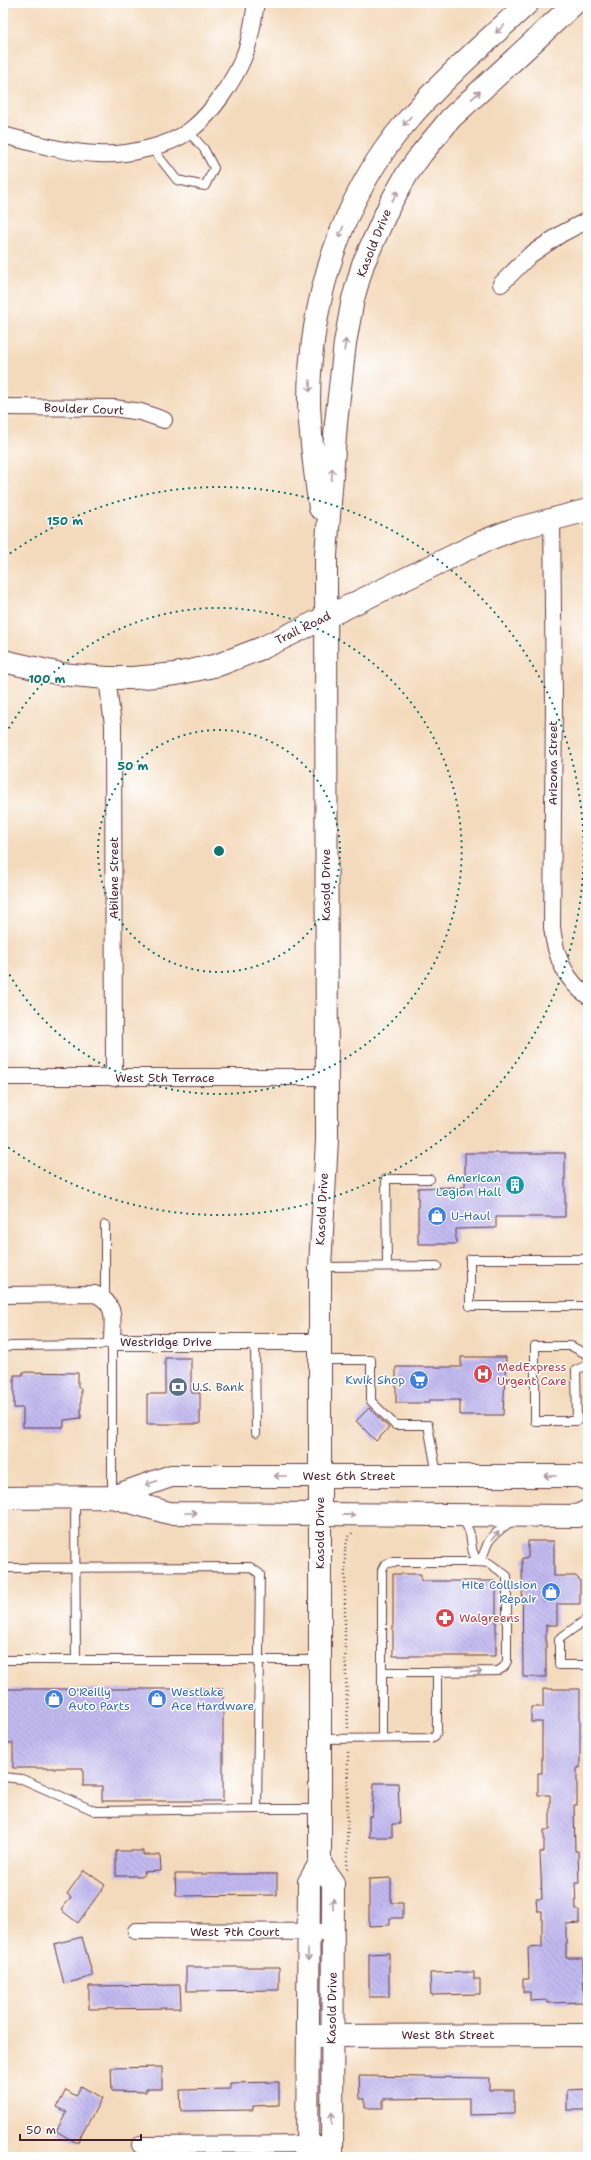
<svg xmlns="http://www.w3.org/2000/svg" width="591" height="2160" viewBox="0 0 591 2160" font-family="'Shantell Sans',sans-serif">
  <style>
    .building { fill: url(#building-back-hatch) }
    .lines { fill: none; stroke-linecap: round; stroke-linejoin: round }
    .lane-casing { stroke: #643b41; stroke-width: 10 }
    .street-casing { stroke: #643b41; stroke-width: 18 }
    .secondary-casing { stroke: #643b41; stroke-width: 24 }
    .primary-casing { stroke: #643b41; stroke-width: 24 }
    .path { stroke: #643b41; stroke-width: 2.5; stroke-dasharray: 1 3; stroke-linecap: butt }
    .lane { stroke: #fff; stroke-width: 8 }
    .street { stroke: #fff; stroke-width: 16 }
    .secondary { stroke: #fff; stroke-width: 22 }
    .primary { stroke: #fff; stroke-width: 22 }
    .oneway { stroke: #ae9aa0 }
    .ring { fill: none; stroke: #0f766e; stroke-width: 2; stroke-dasharray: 2 4 }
    .labels { text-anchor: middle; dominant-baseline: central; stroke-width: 3; stroke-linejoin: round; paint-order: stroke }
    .street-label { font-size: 12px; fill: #4a1f2b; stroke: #fff }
    .culture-label { font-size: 12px; fill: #0d838f; stroke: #fff; text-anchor: end }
    .shop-label { font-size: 12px; fill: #366cbe; stroke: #fff; text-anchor: start }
    .health-label { font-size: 12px; fill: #be3a42; stroke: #fff; text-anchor: start }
    .service-label { font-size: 12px; fill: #4e5e75; stroke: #fff; text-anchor: start }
    .centre { fill: #0f766e; stroke: #fff; stroke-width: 2 }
    .ring-label { font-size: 12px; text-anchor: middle; font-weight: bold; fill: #0f766e; stroke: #fff; stroke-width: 3; stroke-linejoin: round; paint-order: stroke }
  </style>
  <defs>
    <pattern id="building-back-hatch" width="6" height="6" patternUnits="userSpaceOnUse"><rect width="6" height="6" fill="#c1b9ef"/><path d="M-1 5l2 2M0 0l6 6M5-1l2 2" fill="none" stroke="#a79fcd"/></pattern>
  </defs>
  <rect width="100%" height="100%" fill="#fff"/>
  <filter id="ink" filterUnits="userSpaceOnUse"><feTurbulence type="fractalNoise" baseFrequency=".025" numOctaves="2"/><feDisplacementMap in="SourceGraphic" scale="8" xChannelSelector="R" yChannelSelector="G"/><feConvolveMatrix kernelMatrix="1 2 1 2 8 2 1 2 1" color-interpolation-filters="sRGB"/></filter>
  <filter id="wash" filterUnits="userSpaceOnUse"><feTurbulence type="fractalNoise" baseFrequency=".012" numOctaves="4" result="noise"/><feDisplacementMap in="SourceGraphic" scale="16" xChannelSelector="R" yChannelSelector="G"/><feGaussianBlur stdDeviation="0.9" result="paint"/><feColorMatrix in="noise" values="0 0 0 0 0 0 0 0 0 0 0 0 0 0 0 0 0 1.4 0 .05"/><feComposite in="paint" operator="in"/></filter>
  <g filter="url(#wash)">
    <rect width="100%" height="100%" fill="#f4dabc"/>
    <g id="blocks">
      <path class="building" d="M465 1153H565V1217H496V1228L456 1229V1244H418V1188L465 1187Z
        M461 1357H506L503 1415H460V1400H429V1403H396V1367H461Z
        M165 1358H191V1393H200V1424H147V1394H165Z
        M23 1372 78 1373V1388H81V1418L64 1420V1427H23V1408H14V1375H23Z
        M369 1408 389 1428 376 1441 356 1421Z
        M528 1541H554V1576H576L580 1580V1604H557V1625H546V1677H523L522 1558H528Z
        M393 1574H421V1581H496V1656H393Z
        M3 1689H223V1801H102V1786H83V1768H13V1743H3Z
        M543 1689H580V1768H577V1805H574L575 1851H578L579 1883H575L576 1910H579V1923L566 1924V1958H583L584 2002 548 2003V2000L530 2001V1992H523V1979H529L528 1948 542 1947V1911H537L536 1899H542L540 1852H544V1830H550V1795H538V1773H542V1722H531V1707H543Z
        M374 1783H398L400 1824H392V1837H369V1816H372Z
        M116 1851H143V1855H160L161 1871 143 1872 144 1876H116Z
        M84 1870 105 1885 78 1923 61 1910 71 1897 67 1894Z
        M175 1874H277V1895L176 1896Z
        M391 1878V1903H403V1918H390V1925L369 1926V1879Z
        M82 1937 93 1976 64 1984 54 1944Z
        M389 1953V1997H369V1954Z
        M186 1967H279V1990L186 1991Z
        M474 1972V1979H480V1994L431 1995 430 1973Z
        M180 1985 181 2008 89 2009V1986Z
        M162 2067V2089H146V2092L112 2091 111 2068Z
        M359 2076 489 2078V2090H514V2114L469 2115V2098L383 2099V2108H365V2099H360Z
        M279 2082V2105L253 2106V2110L181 2111 180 2090 230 2089V2083Z
        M81 2086 102 2098 77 2143 56 2131 67 2112 57 2107 66 2090 76 2096Z
        M588 2089V2110H567V2090Z"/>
    </g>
  </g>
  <g filter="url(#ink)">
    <use href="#blocks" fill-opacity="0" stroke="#643b41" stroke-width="1"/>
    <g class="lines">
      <g class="lane-casing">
        <path id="lane" d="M151 147 177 180 205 186 214 168 204 149 188 131
          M588 1259H470V1306H588
          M387 1266 386 1179H430
          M321 1267 437 1266
          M105 1298V1225
          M255 1342 256 1433
          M3 1348 11 1346 99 1345 112 1342V1496
          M588 1355 571 1346H535V1421H577L576 1370 588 1365
          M322 1360H371V1401L395 1425H428L437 1475
          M75 1499 76 1660
          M462 1519C477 1538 466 1545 478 1562
          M478 1562C484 1556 484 1553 487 1545 491 1535 504 1527 512 1521
          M3 1568 250 1567 260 1574 257 1809 95 1811 22 1779 3 1777
          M588 1618 559 1639V1665H588
          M3 1660H319
          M382 1738V1570L385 1564 393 1562H478L489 1563 507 1576V1661L504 1667 498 1671 437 1672
          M321 1739 430 1738 435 1736 437 1731V1672H382
          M257 1809H318"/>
      </g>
      <g class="street-casing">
        <path id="street" d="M3 135C34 143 66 153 98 154 126 156 172 146 193 128 212 113 235 79 244 56 251 40 253 20 256 3
          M501 284 530 255 561 234 588 220
          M3 407 114 408 141 412 164 420
          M552 518 554 700 552 927C555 955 564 980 588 996
          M107 678 113 725 114 1078
          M3 1077H327
          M3 1295 95 1294C118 1304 112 1321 112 1342H320
          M136 1931 333 1932
          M140 2145 332 2144"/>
      </g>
      <g class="secondary-casing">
        <path id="secondary" d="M320 508C315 473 310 438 309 403 309 303 341 197 407 121 444 78 487 41 528 3
          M3 661 61 674 107 678H133L176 674 218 665 262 648 484 541 512 530 588 510
          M320 1863 333 1883 332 2157
          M317 2036 588 2035
          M307 2157 309 1882 320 1863V1267L327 1140 326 555 336 423 345 343 353 299 363 264 390 204 407 174 422 153 451 118 575 3"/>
      </g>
      <g class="primary-casing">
        <path id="primary" d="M112 1497 171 1476H579L588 1479
          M3 1498 112 1497 169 1513 577 1516 588 1511"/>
      </g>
      <path class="path" d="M348 1728 345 1647V1549L348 1538 352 1533
        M347 1869 348 1751"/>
      <use href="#lane" class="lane"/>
      <use href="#street" class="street"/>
      <use href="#secondary" class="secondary"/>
      <use href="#primary" class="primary"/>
    </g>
    <defs><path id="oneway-shaft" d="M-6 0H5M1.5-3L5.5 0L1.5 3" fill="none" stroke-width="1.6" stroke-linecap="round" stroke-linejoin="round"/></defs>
    <g class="oneway">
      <use href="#oneway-shaft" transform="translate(500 29) rotate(137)"/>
      <use href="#oneway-shaft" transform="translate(476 95) rotate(-43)"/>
      <use href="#oneway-shaft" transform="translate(407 121) rotate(130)"/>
      <use href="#oneway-shaft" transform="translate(395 196) rotate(-60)"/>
      <use href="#oneway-shaft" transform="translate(341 232) rotate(112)"/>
      <use href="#oneway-shaft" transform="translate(345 345) rotate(-82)"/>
      <use href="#oneway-shaft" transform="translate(310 386) rotate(91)"/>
      <use href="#oneway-shaft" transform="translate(332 474) rotate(-86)"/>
      <use href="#oneway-shaft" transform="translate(280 1476) rotate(180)"/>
      <use href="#oneway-shaft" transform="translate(550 1476) rotate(180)"/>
      <use href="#oneway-shaft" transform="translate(151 1483) rotate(161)"/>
      <use href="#oneway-shaft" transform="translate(191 1513)"/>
      <use href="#oneway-shaft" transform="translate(349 1515) rotate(1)"/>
      <use href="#oneway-shaft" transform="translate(495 1536) rotate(-47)"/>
      <use href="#oneway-shaft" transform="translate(476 1672) rotate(-1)"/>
      <use href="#oneway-shaft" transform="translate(333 1904) rotate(-90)"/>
      <use href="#oneway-shaft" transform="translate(308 1955) rotate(91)"/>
      <use href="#oneway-shaft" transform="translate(332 2118) rotate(-90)"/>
    </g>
  </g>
  <g class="ring">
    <circle cx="219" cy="851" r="121"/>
    <path d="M3 739A243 243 0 1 1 3 963"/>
    <path d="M5 557A364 364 0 1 1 5 1145"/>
  </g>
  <defs>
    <g id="building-disc" transform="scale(1)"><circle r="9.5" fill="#0f9aa8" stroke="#fff"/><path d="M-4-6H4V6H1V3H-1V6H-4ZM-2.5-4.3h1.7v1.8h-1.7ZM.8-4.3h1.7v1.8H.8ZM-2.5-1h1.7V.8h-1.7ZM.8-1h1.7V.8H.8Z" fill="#fff"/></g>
    <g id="shop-disc" transform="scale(1)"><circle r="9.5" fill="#3f7fe0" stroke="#fff"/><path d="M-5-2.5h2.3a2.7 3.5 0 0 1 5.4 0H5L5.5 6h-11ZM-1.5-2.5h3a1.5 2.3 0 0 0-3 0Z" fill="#fff"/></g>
    <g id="hospital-disc" transform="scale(1)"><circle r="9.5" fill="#e0444e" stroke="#fff"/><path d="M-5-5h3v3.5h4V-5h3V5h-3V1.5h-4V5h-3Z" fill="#fff"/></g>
    <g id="supermarket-disc" transform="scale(1)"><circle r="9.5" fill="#3f7fe0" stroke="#fff"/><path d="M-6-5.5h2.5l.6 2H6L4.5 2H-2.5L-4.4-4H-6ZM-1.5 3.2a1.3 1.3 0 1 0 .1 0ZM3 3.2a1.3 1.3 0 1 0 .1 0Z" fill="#fff"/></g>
    <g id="bank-disc" transform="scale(1)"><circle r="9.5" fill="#5c6f8a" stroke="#fff"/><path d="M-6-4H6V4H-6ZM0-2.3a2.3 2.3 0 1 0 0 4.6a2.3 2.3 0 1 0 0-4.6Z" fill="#fff"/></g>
    <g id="pharmacy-disc" transform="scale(1)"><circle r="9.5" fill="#e0444e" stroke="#fff"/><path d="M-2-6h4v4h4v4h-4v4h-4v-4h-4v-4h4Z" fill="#fff"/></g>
  </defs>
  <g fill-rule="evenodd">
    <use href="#building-disc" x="515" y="1185"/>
    <use href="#shop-disc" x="437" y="1216"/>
    <use href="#hospital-disc" x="483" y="1374"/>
    <use href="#supermarket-disc" x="419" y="1380"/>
    <use href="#bank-disc" x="178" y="1387"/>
    <use href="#shop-disc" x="551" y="1592"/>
    <use href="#pharmacy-disc" x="445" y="1618"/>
    <use href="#shop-disc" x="54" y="1699"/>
    <use href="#shop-disc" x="157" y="1699"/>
  </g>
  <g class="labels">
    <g class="street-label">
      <text transform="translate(374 243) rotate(-68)">Kasold Drive</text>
      <text transform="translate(84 409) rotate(2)">Boulder Court</text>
      <text transform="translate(303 628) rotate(-26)">Trail Road</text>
      <text transform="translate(553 763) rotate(-90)">Arizona Street</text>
      <text transform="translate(114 878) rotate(-90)">Abilene Street</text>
      <text transform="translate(326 885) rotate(-90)">Kasold Drive</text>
      <text x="165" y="1078">West 5th Terrace</text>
      <text transform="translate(322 1209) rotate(-87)">Kasold Drive</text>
      <text x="166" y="1342">Westridge Drive</text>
      <text x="349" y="1476">West 6th Street</text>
      <text transform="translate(320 1533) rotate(-90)">Kasold Drive</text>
      <text x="235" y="1932">West 7th Court</text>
      <text transform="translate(332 2008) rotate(-89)">Kasold Drive</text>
      <text x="448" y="2035">West 8th Street</text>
    </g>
    <g class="culture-label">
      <text x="501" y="1178">American<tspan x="501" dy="14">Legion Hall</tspan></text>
    </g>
    <g class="shop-label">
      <text x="451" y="1216">U-Haul</text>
      <text x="405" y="1380" text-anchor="end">Kwik Shop</text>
      <text x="537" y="1585" text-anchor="end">Hite Collision<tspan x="537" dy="14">Repair</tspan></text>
      <text x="68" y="1692">O'Reilly<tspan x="68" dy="14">Auto Parts</tspan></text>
      <text x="171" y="1692">Westlake<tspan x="171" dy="14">Ace Hardware</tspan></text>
    </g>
    <g class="health-label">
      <text x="497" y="1367">MedExpress<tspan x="497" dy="14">Urgent Care</tspan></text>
      <text x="459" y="1618">Walgreens</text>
    </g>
    <g class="service-label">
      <text x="192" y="1387">U.S. Bank</text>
    </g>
  </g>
  <circle cx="219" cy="851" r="6" class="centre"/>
  <g class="ring-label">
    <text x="65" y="525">150 m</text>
    <text x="47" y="683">100 m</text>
    <text x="133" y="770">50 m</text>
  </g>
  <rect width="591" height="2160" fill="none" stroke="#fff" stroke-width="16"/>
  <path d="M20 2134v6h121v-6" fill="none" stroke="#4a1f2b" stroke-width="2"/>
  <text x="26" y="2134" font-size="12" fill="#4a1f2b" stroke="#ffffff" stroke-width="3" paint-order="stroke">50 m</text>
</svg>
